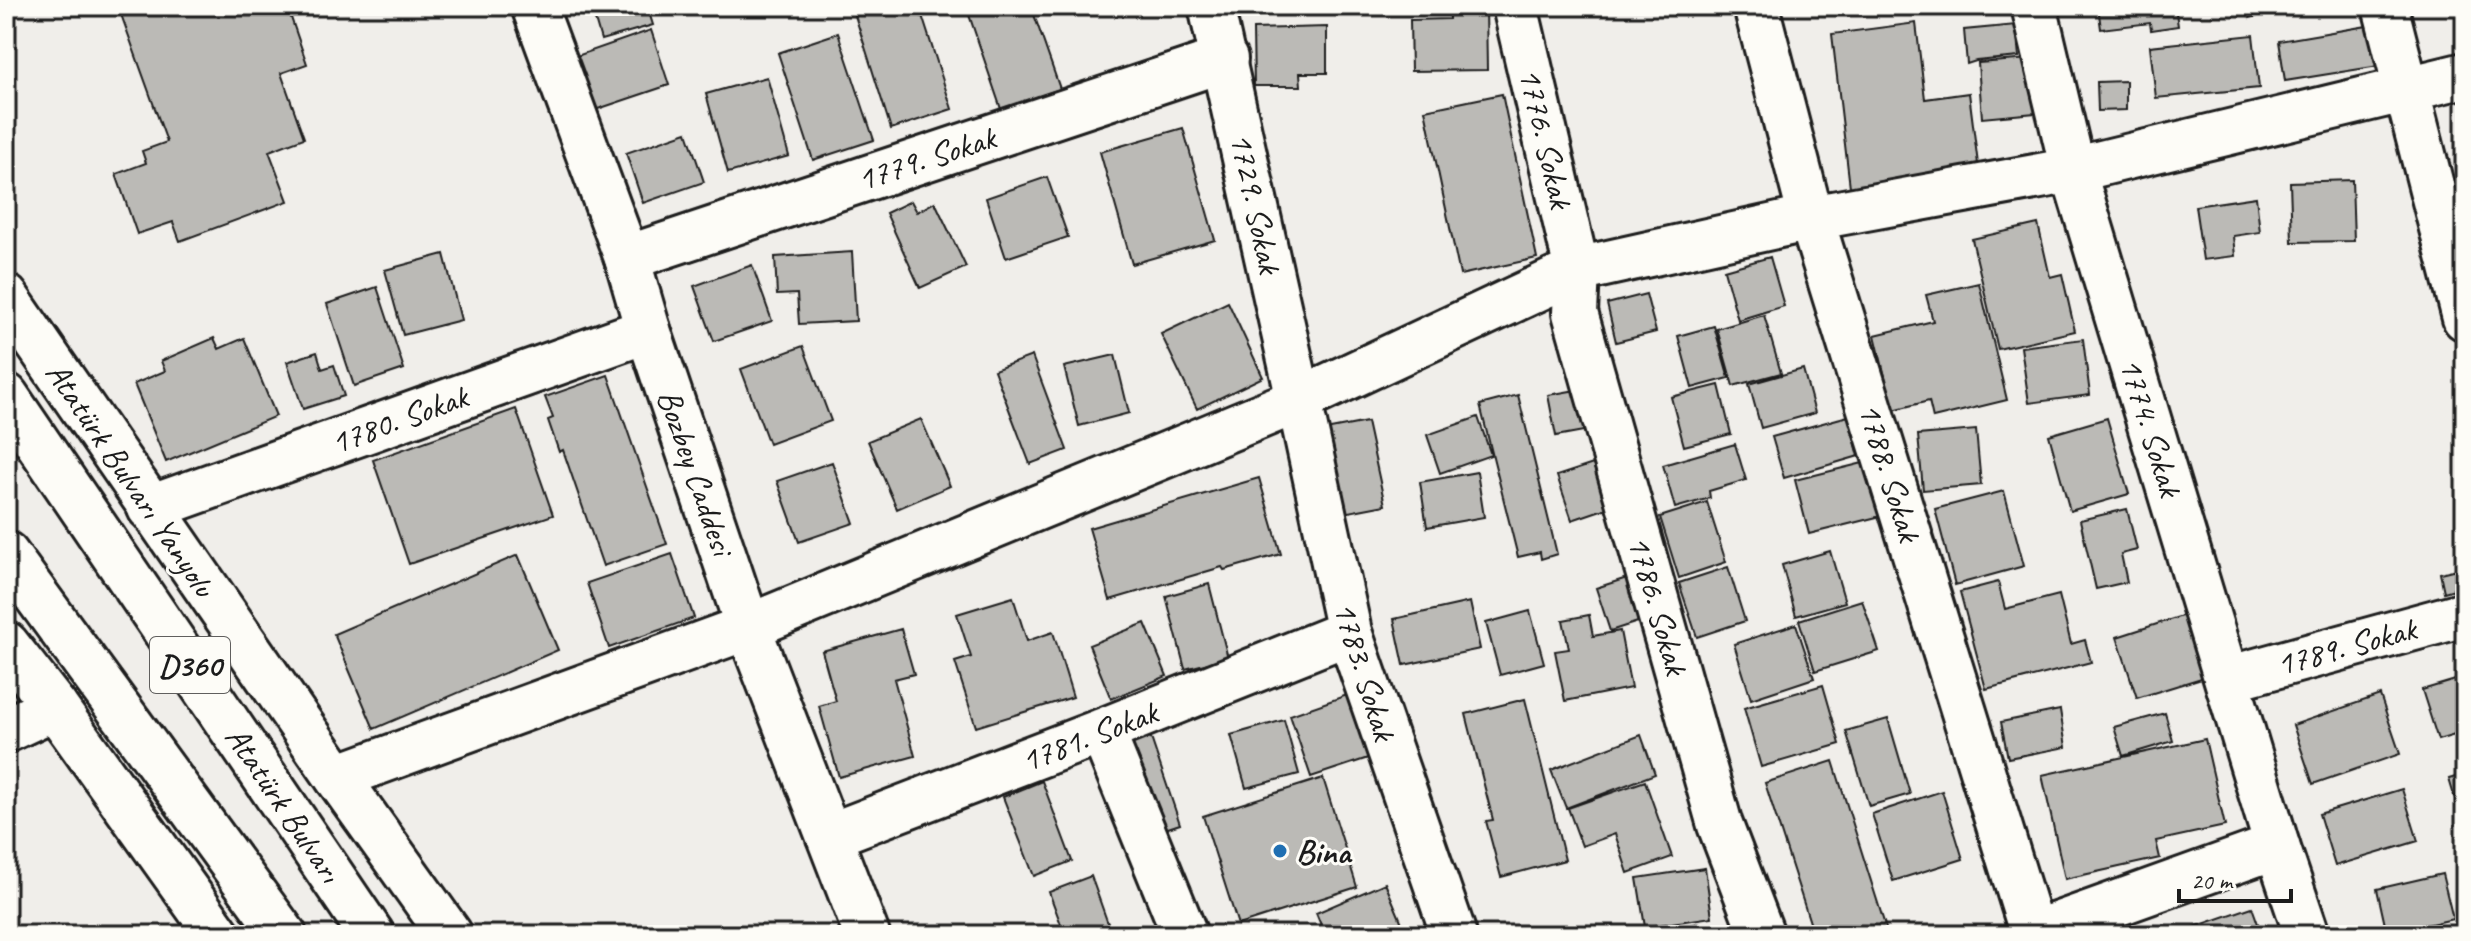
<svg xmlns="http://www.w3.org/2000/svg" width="2471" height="941" viewBox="0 0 2471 941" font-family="Caveat,sans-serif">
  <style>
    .building { fill: #bbbab6; stroke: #1c1c1c; stroke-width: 2 }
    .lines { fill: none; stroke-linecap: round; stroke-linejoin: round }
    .minor-casing { stroke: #1c1c1c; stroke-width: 50 }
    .tertiary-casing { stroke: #1c1c1c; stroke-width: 50 }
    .trunk-casing { stroke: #1c1c1c; stroke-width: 50 }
    .minor { stroke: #fdfcf7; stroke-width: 44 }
    .tertiary { stroke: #fdfcf7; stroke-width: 44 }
    .trunk { stroke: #fdfcf7; stroke-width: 44 }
    .poi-dot { fill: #1f6fb2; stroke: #fdfcf7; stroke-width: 3 }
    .labels { text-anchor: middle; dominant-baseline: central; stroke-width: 6; stroke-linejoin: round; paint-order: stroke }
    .shield { fill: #fdfcf7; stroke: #605f5e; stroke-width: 2 }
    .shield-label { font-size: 32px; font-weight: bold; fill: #1c1c1c }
    .street-label { font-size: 34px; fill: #1c1c1c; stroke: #fdfcf7 }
    .poi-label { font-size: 34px; font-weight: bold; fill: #1c1c1c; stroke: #fdfcf7; text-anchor: start }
  </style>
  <rect width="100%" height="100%" fill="#f0eeea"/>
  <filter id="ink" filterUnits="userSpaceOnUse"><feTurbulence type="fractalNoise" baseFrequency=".0125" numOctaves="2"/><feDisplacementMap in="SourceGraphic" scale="16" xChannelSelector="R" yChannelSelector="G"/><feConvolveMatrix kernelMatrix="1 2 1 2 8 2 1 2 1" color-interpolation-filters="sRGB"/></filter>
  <g filter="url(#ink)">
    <path class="building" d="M118 6H287L307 64 281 73 304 138 269 151 288 201 180 241 173 222 137 234 116 174 146 163 142 151 167 142Z
      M591 6H647L653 25 601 40Z
      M852 6H919L952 109 891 129Z
      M966 6H1031L1060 89 1001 109Z
      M1449 6H1486L1487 70 1411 71 1410 20 1449 19Z
      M2098 6H2175L2178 26 2151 30 2150 23 2101 29Z
      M2247 6H2298L2250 18Z
      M1916 23 1925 99 1969 93 1979 172 1850 187 1832 34Z
      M2016 25 2019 57 1976 61 1967 64 1964 30Z
      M2373 25 2379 66 2285 81 2279 41Z
      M1327 27V73H1300L1301 86H1254L1253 29Z
      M651 30 669 85 586 113 568 59Z
      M838 33 874 140 813 160 778 53Z
      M2253 35 2259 88 2156 98 2150 46Z
      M2031 59 2035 113 1982 118 1978 63Z
      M767 77 789 156 728 173 706 94Z
      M2126 81V110L2098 111 2097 82Z
      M1502 94 1537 258 1460 275 1425 110Z
      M1183 128 1215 240 1132 264 1100 152Z
      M687 132 704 182 643 203 626 153Z
      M1047 177 1068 237 1006 258 986 198Z
      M2352 180 2354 241 2292 242 2290 182Z
      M2256 197 2260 232 2233 236 2235 256 2203 260 2195 206Z
      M911 201 917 212 935 202 966 267 920 288 886 213Z
      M2038 224 2050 277 2062 274 2075 331 1998 349 1972 239Z
      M852 252 856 321 799 324 797 294 777 295 775 257Z
      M444 254 461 320 403 335 385 270Z
      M1770 257 1784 306 1738 320 1724 270Z
      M752 265 772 321 714 341 694 286Z
      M1979 283 2007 400 1933 418 1929 401 1893 410 1875 335 1933 321 1926 295Z
      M377 287 404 369 354 386 327 304Z
      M1646 294 1656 332 1616 342 1607 304Z
      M1228 302 1263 377 1197 409 1161 334Z
      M1764 315 1781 373 1733 386 1717 329Z
      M1714 326 1729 378 1692 388 1678 336Z
      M214 338 219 349 244 338 276 416 166 462 134 384 165 371 161 361Z
      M2083 339 2090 395 2029 403 2021 347Z
      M803 346 831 421 769 444 741 369Z
      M317 352 322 369 334 365 344 396 303 409 287 362Z
      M1115 355 1129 413 1079 426 1064 367Z
      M1032 356 1067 450 1030 464 994 370Z
      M1803 369 1815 413 1761 428 1749 384Z
      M608 375 667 544 603 566 563 450 559 452 548 420 553 418 545 397Z
      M1719 385 1731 434 1684 446 1671 397Z
      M1582 389 1589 430 1556 436 1548 395Z
      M1518 395 1557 554 1541 559 1540 552 1518 557 1480 405Z
      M516 409 553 515 409 564 373 460Z
      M1848 416 1859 456 1784 478 1772 437Z
      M1478 417 1491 455 1440 473 1427 435Z
      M2107 418 2129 494 2070 511 2049 435Z
      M921 419 950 486 897 509 868 441Z
      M1367 422 1385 505 1338 514 1320 431Z
      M1976 430 1981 485 1923 490 1918 435Z
      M1735 444 1746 480 1709 491 1710 498 1675 508 1663 465Z
      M832 462 854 523 799 542 777 481Z
      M1867 462 1881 516 1809 534 1795 480Z
      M1593 464 1607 508 1572 520 1557 476Z
      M1477 472 1484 517 1427 527 1420 482Z
      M1259 478 1281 554 1224 570 1222 567 1110 600 1089 528Z
      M2004 491 2024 566 1955 585 1935 509Z
      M1707 502 1726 562 1679 578 1660 517Z
      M2127 509 2137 550 2121 554 2127 582 2096 589 2080 520Z
      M1830 551 1845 602 1796 616 1782 565Z
      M672 554 694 618 609 648 587 583Z
      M518 555 558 650 374 729 334 634Z
      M1728 567 1745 621 1697 637 1679 583Z
      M2465 567V586L2444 592 2440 573Z
      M1630 577 1644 620 1610 631 1596 588Z
      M1998 582 2005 609 2059 595 2071 644 2085 640 2091 662 1986 689 1960 592Z
      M1209 584 1228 658 1185 669 1166 596Z
      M1013 597 1027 641 1053 632 1073 697 976 727 955 662 971 657 957 614Z
      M1862 600 1879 651 1815 671 1799 620Z
      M1470 602 1480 649 1404 665 1394 619Z
      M1530 611 1544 663 1500 675 1486 623Z
      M2188 614 2208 676 2137 698 2117 637Z
      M1589 615 1593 636 1620 631 1631 688 1565 701 1555 651 1569 649 1563 620Z
      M1145 623 1167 676 1111 699 1089 645Z
      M1796 624 1814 678 1751 699 1734 644Z
      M901 629 914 674 894 679 915 756 839 777 819 706 836 701 822 651Z
      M2465 677V732L2438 740 2422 690Z
      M1823 685 1840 744 1761 767 1744 708Z
      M1350 694 1371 757 1311 777 1290 715Z
      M2380 695 2400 754 2313 784 2293 725Z
      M1525 699 1565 860 1501 877 1486 821 1493 820 1466 714Z
      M2060 710 2066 747 2008 758 2001 722Z
      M2165 713 2173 741 2123 756 2114 727Z
      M1888 719 1910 794 1869 806 1846 731Z
      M1284 720 1299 774 1246 788 1231 735Z
      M1150 735 1180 824 1150 834 1120 746Z
      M1641 735 1655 774 1566 808 1551 770Z
      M2205 739 2225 826 2156 841 2160 858 2065 879 2042 775Z
      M1833 761 1888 935H1814L1765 783Z
      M2465 774V832L2449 779Z
      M1323 778 1357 887 1238 925 1203 816Z
      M1042 781 1072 861 1034 876 1003 797Z
      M1645 781 1672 857 1628 873 1615 834 1582 846 1568 808Z
      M2402 789 2418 841 2335 866 2319 814Z
      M1942 791 1963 859 1893 881 1872 814Z
      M1705 868 1712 917 1645 927 1637 878Z
      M2442 874 2453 919 2387 934 2377 889Z
      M1091 876 1112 935H1065L1049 892Z
      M1385 883 1407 935H1325L1316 913Z
      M2252 907 2262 935H2197L2194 927Z
      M1699 923 1701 935H1647Z
      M1138 927 1141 935H1116Z"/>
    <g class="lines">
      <g class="minor-casing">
        <path id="minor" d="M1515 6 1577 270 1575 313 1720 825 1762 935
          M1756 6 1811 218 2033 935
          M2385 6 2465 318
          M627 258 1225 59
          M1299 400 1349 632 1454 935
          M150 508 648 330
          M2227 679 2465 614
          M6 730 55 707
          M1102 731 1185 935
          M337 777 748 627 1299 400 1577 270 1811 218 2073 170 2465 75
          M829 836 1102 731 1349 632
          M2029 935 2277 846 2073 170 2034 6"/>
      </g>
      <g class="tertiary-casing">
        <path id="tertiary" d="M534 6 627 258 648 330 748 627 867 935
          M1211 6 1299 400
          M6 297 337 777 450 935
          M6 644 55 707 218 935
          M2277 846 2307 935"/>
      </g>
      <g class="trunk-casing">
        <path id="trunk" d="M6 396 372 935
          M6 554 284 935"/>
      </g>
      <use href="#minor" class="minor"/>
      <use href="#tertiary" class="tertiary"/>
      <use href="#trunk" class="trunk"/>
    </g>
  </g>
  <circle class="poi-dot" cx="1280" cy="851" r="8"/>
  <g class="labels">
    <rect class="shield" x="150" y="637" width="80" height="56" rx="6"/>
    <g class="shield-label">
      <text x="190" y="665">D360</text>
    </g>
    <g class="street-label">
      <text transform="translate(1546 138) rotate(77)">1776. Sokak</text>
      <text transform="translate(926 158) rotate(-18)">1779. Sokak</text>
      <text transform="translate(1256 203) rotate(78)">1729. Sokak</text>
      <text transform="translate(399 419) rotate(-20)">1780. Sokak</text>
      <text transform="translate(2151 427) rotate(73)">1774. Sokak</text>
      <text transform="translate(696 472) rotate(71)">Bozbey Caddesi</text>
      <text transform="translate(1890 472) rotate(73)">1788. Sokak</text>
      <text transform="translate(131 479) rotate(56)">Atatürk Bulvarı Yanyolu</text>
      <text transform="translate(1658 605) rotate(74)">1786. Sokak</text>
      <text transform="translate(2346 646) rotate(-15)">1789. Sokak</text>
      <text transform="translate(1365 671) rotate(73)">1783. Sokak</text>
      <text transform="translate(1089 736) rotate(-21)">1781. Sokak</text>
      <text transform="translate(284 804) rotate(56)">Atatürk Bulvarı</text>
    </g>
    <g class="poi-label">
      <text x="1296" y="851">Bina</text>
    </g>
  </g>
  <rect width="2471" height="941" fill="none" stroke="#fdfcf7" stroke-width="32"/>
  <rect x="16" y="16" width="2439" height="909" fill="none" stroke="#1c1c1c" stroke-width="3" filter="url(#ink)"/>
  <path d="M2179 889v12h112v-12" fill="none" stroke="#1c1c1c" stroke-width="4"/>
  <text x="2191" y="889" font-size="24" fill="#1c1c1c" stroke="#fdfcf7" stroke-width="6" paint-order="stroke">20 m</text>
</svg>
